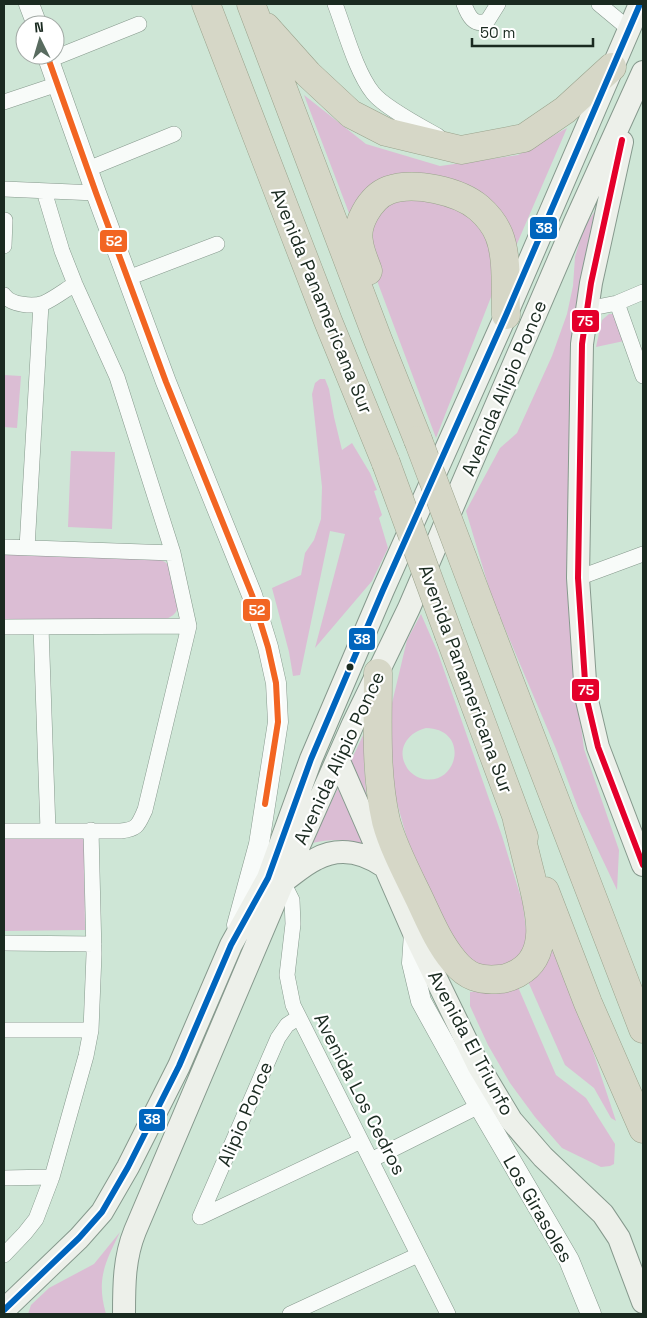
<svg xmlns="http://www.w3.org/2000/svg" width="647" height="1318" viewBox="0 0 647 1318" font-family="'Space Grotesk',sans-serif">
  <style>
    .green { fill: #dbbdd4; fill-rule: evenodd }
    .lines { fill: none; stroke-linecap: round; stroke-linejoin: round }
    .minor-casing { stroke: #86998d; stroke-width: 16 }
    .tertiary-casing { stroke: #86998d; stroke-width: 21 }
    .secondary-casing { stroke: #86998d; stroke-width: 24 }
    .motorway-casing { stroke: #9aa38d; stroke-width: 29 }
    .minor { stroke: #f8fbf9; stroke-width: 15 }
    .tertiary { stroke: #f8fbf9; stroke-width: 20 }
    .secondary { stroke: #edf0ea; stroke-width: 22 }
    .motorway { stroke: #d6d7c7; stroke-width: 28 }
    .motorway-bridge-casing { stroke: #9aa38d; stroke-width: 29; stroke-linecap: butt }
    .motorway-bridge { stroke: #d6d7c7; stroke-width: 28 }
    .bus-1-casing { stroke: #fff; stroke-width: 10 }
    .bus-2-casing { stroke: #fff; stroke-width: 10 }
    .bus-3-casing { stroke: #fff; stroke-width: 10 }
    .bus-1 { stroke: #0065bd; stroke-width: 6 }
    .bus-2 { stroke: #f26522; stroke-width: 6 }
    .bus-3 { stroke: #e4002b; stroke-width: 6 }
    .bus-dot { fill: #1a2a20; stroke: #fff; stroke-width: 2 }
    .labels { text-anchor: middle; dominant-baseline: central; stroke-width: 4.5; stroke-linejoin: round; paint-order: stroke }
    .street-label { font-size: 19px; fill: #1a2a20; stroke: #fff }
    .line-badge { stroke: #fff; stroke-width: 2 }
    .badge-label { font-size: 14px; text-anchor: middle; font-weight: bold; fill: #fff }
  </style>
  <rect width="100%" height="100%" fill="#cee6d6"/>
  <path class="green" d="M304 95 366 144 440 166 518 155 567 128 516 246 496 213 373 189 349 213Z
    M416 197C467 206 486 224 500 274L436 438 367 254 376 211 391 201Z
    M600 204 575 682 584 749 619 850 617 890 578 808 556 749 492 598 466 511 500 448 517 433 552 356 567 314 573 286 575 257 584 227Z
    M609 314H614L624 341 596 347 602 320Z
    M4 375 21 376 17 428 4 427Z
    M320 379H325L329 389 334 417 342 450 352 443 370 473 377 490 374 491 382 515 379 518 388 548 372 581 315 648 345 534 330 531 300 675 293 676 289 652 272 588 301 575 305 553 314 540 321 519 322 487 312 394 315 383Z
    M71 451 115 452 112 529 68 527Z
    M4 550 155 558C160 560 166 561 169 566 172 573 180 602 177 609 176 614 171 617 166 619H4Z
    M421 614 438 653 502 836 523 904 527 939 522 954 512 963 485 969 468 960 458 947 417 865 406 835 389 774 388 720 407 640ZM426 728C472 729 457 790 420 778 415 776 409 772 406 766 396 748 409 732 426 728Z
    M366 729 364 763 366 792 373 823 371 847C349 839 335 838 312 843Z
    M84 834 85 930 4 931V835Z
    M557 943 616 1121 611 1118 594 1088 565 1065 527 979 549 957Z
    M518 987 556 1075 586 1098 615 1144 614 1164 610 1166 601 1167 562 1148 535 1117 510 1083 488 1045 470 1006V992Z
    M120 1232C105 1263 96 1279 106 1314H28L31 1305 49 1288 94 1264Z"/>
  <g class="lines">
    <g class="minor-casing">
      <path id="minor" d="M335 4C345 30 356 72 373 93 384 107 422 127 438 136
        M464 4C468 15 474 28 488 20L498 4
        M599 4 629 29
        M49 60 139 24
        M4 102 58 84
        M88 169 174 134
        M4 189 96 193
        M4 246 5 220
        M128 278 217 244
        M4 295C11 305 33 307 44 303 55 298 65 290 75 284
        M617 303 643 376
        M587 309 617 303 643 292
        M4 547 173 553
        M27 548 41 304
        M578 578 643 554
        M4 627 189 626
        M41 627 48 830
        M4 831H121C138 829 138 825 145 810L189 626 173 553 117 377 75 284 62 251 44 191
        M283 882 292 900 293 924 287 975 293 1005 448 1314
        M4 943 94 944
        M4 1030H91
        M371 1160 479 1106
        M4 1178 52 1177
        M200 1217 278 1038 287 1025 299 1017
        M200 1217 361 1141
        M4 1255 25 1233 36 1219 52 1177 86 1056 91 1030 94 954 91 830
        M290 1314 418 1255"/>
    </g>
    <g class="tertiary-casing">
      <path id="tertiary" d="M29 4 37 25
        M47 55 96 193 166 382 252 595 268 647 276 683 278 722 259 844 237 925
        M414 933 412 963 421 1001 479 1106 569 1260 591 1314"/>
    </g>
    <g class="secondary-casing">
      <path id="secondary" d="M622 142 591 283 582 344 578 578 586 696 598 747 643 865
        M338 759 414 933 478 1065 511 1120 543 1157 603 1214 619 1238 643 1302
        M284 881C294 874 305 864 316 859 340 846 365 853 385 867
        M4 1310 79 1238 102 1212 128 1167 179 1066 231 945 268 878 311 759 383 590 506 315 640 4
        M124 1314C124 1286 124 1258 135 1231L289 868 353 724 409 608 575 222 643 72"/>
    </g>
    <g class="motorway-casing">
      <path id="motorway" d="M206 4 328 321 386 463
        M251 4 378 340 418 440
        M266 27 308 74 351 114 386 132 461 150 524 138 565 110 612 67
        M368 271C365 262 360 252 359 242 357 232 360 222 365 213 370 204 378 194 389 190 414 181 459 191 479 208 487 215 495 225 499 235 508 257 505 291 506 315
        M486 620 643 1029
        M449 635 524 837
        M378 673C378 723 375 772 386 821 393 847 407 873 419 898 429 919 438 942 454 961 467 977 480 981 500 979 507 979 512 976 518 973 553 954 538 906 531 876 526 857 522 839 517 820
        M545 891 588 1003 643 1129"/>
    </g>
    <use href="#minor" class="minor"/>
    <use href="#tertiary" class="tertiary"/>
    <use href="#secondary" class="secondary"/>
    <use href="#motorway" class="motorway"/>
    <g class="motorway-bridge-casing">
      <path id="motorway-bridge" d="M418 440 486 620
        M386 463 449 635"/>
    </g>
    <use href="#motorway-bridge" class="motorway-bridge"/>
    <g class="bus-1-casing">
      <path id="bus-1" d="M4 1310 79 1238 102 1212 128 1167 179 1066 231 945 268 878 311 759 383 590 506 315 640 4"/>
    </g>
    <g class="bus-2-casing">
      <path id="bus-2" d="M47 55 96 193 166 382 252 595 268 647 276 683 278 722 265 804"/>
    </g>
    <g class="bus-3-casing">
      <path id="bus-3" d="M622 140 591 283 582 344 578 578 586 696 598 747 643 865"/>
    </g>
    <use href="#bus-1" class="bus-1"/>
    <use href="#bus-2" class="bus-2"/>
    <use href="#bus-3" class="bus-3"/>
  </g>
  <circle class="bus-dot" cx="350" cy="667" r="4.5"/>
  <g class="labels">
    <g class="street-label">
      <text transform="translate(322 301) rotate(68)">Avenida Panamericana Sur</text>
      <text transform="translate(504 388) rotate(-67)">Avenida Alipio Ponce</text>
      <text transform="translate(466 679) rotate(70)">Avenida Panamericana Sur</text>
      <text transform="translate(339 758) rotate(-65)">Avenida Alipio Ponce</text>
      <text transform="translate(471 1043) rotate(62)">Avenida El Triunfo</text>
      <text transform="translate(360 1094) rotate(63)">Avenida Los Cedros</text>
      <text transform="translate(245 1114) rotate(-67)">Alipio Ponce</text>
      <text transform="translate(538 1209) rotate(60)">Los Girasoles</text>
    </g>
  </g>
  <g class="line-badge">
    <rect x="529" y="216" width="29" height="24" rx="5" fill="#0065bd"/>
    <rect x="99" y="229" width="29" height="24" rx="5" fill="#f26522"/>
    <rect x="571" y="309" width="29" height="24" rx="5" fill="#e4002b"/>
    <rect x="242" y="598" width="29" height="24" rx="5" fill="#f26522"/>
    <rect x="348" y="627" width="28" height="24" rx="5" fill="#0065bd"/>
    <rect x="571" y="678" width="29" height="24" rx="5" fill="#e4002b"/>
    <rect x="138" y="1108" width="28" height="24" rx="5" fill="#0065bd"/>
  </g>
  <g class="badge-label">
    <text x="544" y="233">38</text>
    <text x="114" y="246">52</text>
    <text x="585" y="326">75</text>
    <text x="257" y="615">52</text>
    <text x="362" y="644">38</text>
    <text x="586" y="695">75</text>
    <text x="152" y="1124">38</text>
  </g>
  <rect width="647" height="1318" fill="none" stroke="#1a2a20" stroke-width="10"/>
  <g transform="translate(40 40) rotate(355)"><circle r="24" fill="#ffffff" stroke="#a3aaa6"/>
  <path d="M0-4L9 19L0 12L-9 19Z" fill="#596c60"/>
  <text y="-8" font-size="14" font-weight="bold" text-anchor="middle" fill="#1a2a20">N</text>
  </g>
  <path d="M472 38v8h121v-8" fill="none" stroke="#1a2a20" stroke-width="2.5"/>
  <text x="480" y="38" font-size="15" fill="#1a2a20" stroke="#ffffff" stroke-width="4" paint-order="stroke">50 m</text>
</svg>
